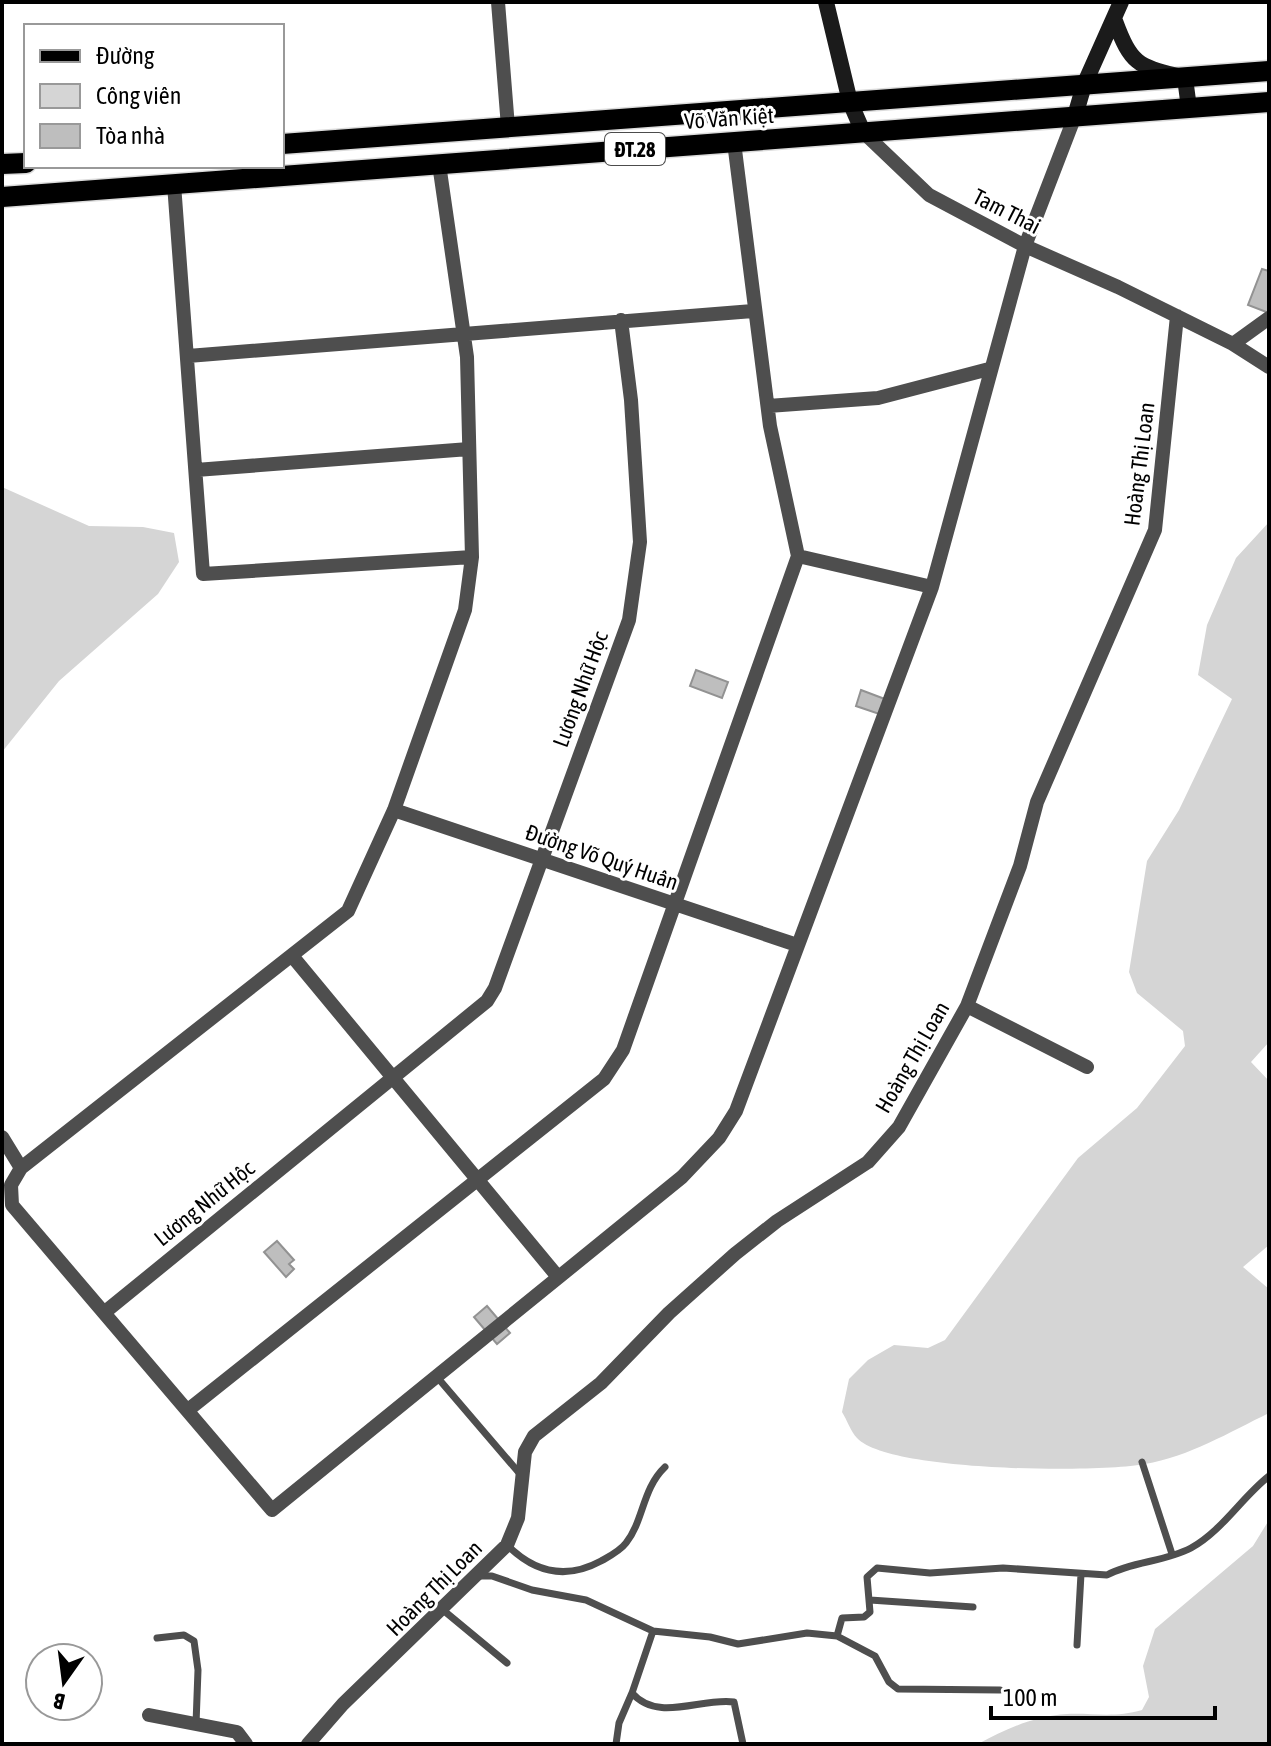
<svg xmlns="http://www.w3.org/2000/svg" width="1271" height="1746" viewBox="0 0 1271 1746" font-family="'Asap Condensed',sans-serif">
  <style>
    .green { fill: #d5d5d5 }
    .building { fill: #bebebe; stroke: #929292; stroke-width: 2 }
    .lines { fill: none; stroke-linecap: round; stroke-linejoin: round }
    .primary-casing { stroke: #dbdbdb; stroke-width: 23 }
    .lane { stroke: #4e4e4e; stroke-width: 7 }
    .street { stroke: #4e4e4e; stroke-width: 14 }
    .secondary { stroke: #1b1b1b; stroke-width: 16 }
    .primary { stroke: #000; stroke-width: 20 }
    .labels { text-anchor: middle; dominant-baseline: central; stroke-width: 6; stroke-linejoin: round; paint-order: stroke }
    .shield { fill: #fff; stroke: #4c4c4c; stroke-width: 2 }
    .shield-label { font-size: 20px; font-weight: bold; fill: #000 }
    .street-label { font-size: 22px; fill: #000; stroke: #fff }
  </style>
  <rect width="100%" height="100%" fill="#fff"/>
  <path class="green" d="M2 487 89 526 143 527 174 533 179 562 158 594 59 681 2 752Z
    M1269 522V1042L1251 1062 1269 1081V1245L1243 1267 1269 1289V1413C1230 1432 1188 1457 1145 1464 1098 1473 888 1472 857 1438 851 1432 847 1420 842 1412L849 1379 868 1360 894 1345 928 1348 945 1340 1078 1158 1137 1108 1185 1046 1183 1031 1137 993 1129 972 1147 861 1179 810 1232 699 1198 675 1207 625 1236 558Z
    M1269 1520V1744H978C1006 1729 1034 1716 1067 1714 1094 1713 1115 1718 1142 1710L1149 1697 1143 1666 1155 1629 1253 1546Z"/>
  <path class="building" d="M1262 269 1269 271V313L1248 305Z
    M696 670 728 682 722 698 690 686Z
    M861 690 890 701 888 717 856 706Z
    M277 1241 294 1260 289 1264 294 1269 286 1277 264 1252Z
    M487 1306 510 1333 497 1344 474 1317Z"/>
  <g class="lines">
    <g class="primary-casing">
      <path id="primary" d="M282 144 1269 71
        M2 164 26 163
        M2 197 1269 102"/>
    </g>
    <path class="lane" d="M437 1377 520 1474
      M1142 1462 1172 1554
      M507 1545C535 1573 566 1580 601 1561 610 1556 620 1551 626 1543 644 1520 642 1489 665 1467
      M479 1576H492L532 1590 586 1600 653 1631 632 1693C658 1723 702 1697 734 1702L743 1744
      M870 1600 973 1607
      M443 1610 507 1663
      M653 1631 710 1637 738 1644 807 1633 837 1636 875 1656 889 1682 898 1689 1000 1690
      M837 1636 842 1618 864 1617 870 1612 867 1577 877 1568 930 1573 1003 1568 1107 1575C1133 1561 1165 1562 1191 1548 1222 1531 1242 1497 1269 1476
      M157 1638 184 1635 194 1641 198 1670 196 1724
      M1077 1645 1081 1574
      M616 1744 619 1723 632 1693"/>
    <path class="street" d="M498 2 508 127
      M863 132 929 195 1025 246 1118 287 1233 344 1269 367
      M439 164 467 357 472 557 465 610 394 810 348 911 21 1168 11 1185 12 1205 272 1510 682 1177 719 1138 736 1111 932 587 1025 246 1075 116
      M174 184 203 574 472 557
      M1233 344 1269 318
      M188 356 753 311
      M768 406 878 398 989 369
      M196 470 469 449
      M798 556 932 587
      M394 810 797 945
      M293 957 558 1277
      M967 1006 1087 1067
      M2 1137 21 1168
      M105 1312 487 1001 495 988 629 620 640 542 631 400 621 320
      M188 1410 604 1079 623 1050 798 556 770 426 734 142
      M149 1715 237 1732 246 1744
      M308 1744 343 1704 507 1545 518 1518 525 1452 534 1436 601 1383 669 1313 735 1254 777 1221 868 1162 899 1127 967 1006 1020 866 1037 802 1155 530 1177 316"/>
    <path class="secondary" d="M826 2 850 102 863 132
      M1115 21C1132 67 1139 66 1185 78L1189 108
      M1075 116 1084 85 1121 2"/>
    <use href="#primary" class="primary"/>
  </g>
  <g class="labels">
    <rect class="shield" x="605" y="133" width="60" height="32" rx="6"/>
    <g class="shield-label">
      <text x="635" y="149">ĐT.28</text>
    </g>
    <g class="street-label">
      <text transform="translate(729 118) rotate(-4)">Võ Văn Kiệt</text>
      <text transform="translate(1007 211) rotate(27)">Tam Thai</text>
      <text transform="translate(1139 464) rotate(-83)">Hoàng Thị Loan</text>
      <text transform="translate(580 689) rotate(-70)">Lương Nhữ Hộc</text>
      <text transform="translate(602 857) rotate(19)">Đường Võ Quý Huân</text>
      <text transform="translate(912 1057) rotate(-60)">Hoàng Thị Loan</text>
      <text transform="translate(204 1203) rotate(-39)">Lương Nhữ Hộc</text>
      <text transform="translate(434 1588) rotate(-45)">Hoàng Thị Loan</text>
    </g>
  </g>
  <rect width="1271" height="1746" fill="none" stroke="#000000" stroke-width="8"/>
  <rect x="24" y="24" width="260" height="144" fill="#ffffff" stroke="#999999" stroke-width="2"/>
  <rect x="40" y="50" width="40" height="12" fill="#000000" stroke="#999999" stroke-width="2"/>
  <text x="96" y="64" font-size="24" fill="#000000">Đường</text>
  <rect x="40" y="84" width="40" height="24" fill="#d5d5d5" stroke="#999999" stroke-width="2"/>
  <text x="96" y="104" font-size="24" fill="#000000">Công viên</text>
  <rect x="40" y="124" width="40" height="24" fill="#bebebe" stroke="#999999" stroke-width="2"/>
  <text x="96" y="144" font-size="24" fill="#000000">Tòa nhà</text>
  <g transform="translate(64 1682) rotate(194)"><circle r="38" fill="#ffffff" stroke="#999999" stroke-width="2"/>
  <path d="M0-6L14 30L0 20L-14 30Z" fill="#000000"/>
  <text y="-12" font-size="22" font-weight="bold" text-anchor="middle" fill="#000000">B</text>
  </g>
  <path d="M991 1706v12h224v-12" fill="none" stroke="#000000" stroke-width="4"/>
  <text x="1003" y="1706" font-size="24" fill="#000000" stroke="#ffffff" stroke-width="6" paint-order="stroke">100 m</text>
</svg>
